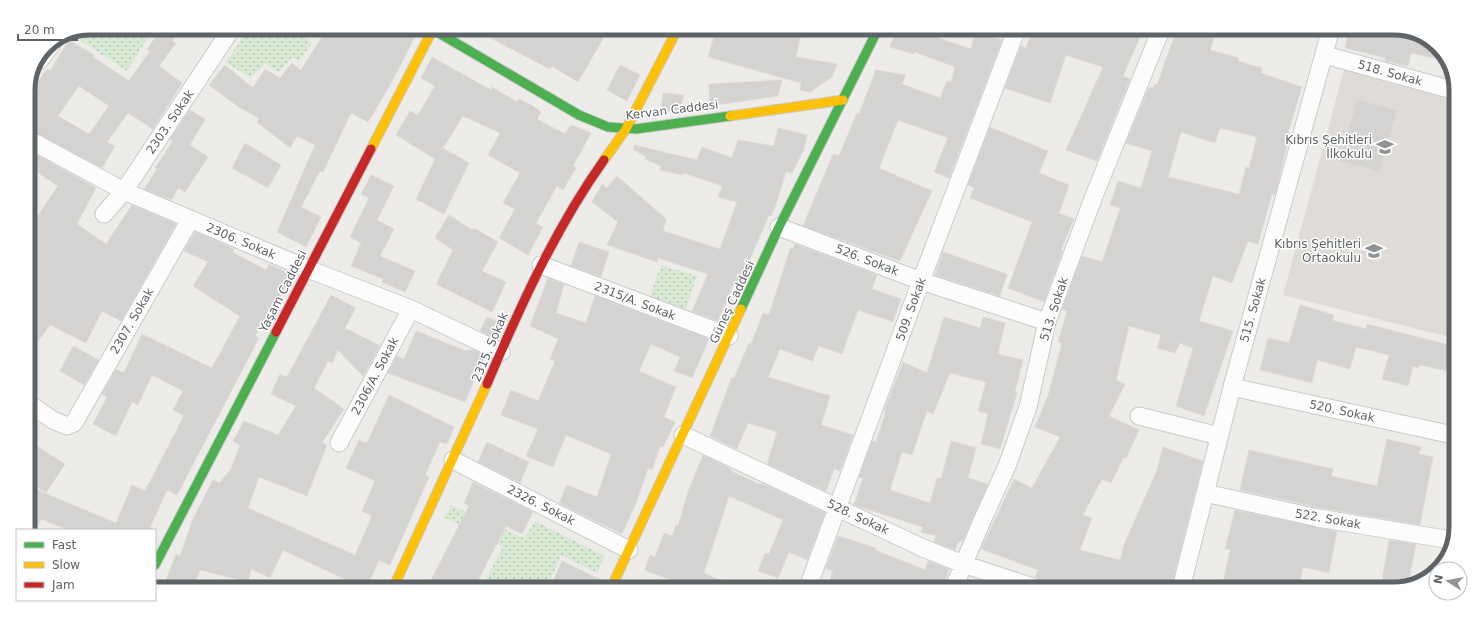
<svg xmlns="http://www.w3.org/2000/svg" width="1484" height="617" viewBox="0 0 1484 617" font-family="'DejaVu Sans',sans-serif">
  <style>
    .education { fill: #dfdbd7 }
    .garden { fill: url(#garden-dots) }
    .building { fill: #d4d3d2; stroke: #dedbd8; fill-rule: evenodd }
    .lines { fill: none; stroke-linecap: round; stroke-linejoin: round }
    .street-casing { stroke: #cacaca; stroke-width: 19 }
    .fast-casing { stroke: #c8c9c8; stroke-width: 11 }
    .slow-casing { stroke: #c8c9c8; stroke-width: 11 }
    .jam-casing { stroke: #c8c9c8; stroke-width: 11 }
    .street { stroke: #fcfcfc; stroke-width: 17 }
    .fast { stroke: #4caf50; stroke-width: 9 }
    .slow { stroke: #ffc107; stroke-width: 9 }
    .jam { stroke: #c62828; stroke-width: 9 }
    .labels { text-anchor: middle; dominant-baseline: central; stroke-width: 3; stroke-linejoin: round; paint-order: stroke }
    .street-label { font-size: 12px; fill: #5e6367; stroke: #fff }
    .poi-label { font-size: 12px; fill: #5e6367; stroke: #fff; text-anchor: end }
    .rim { fill: none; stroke: #5e6367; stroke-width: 5 }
  </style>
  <defs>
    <pattern id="garden-dots" width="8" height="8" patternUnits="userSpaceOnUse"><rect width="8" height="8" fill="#d9ead4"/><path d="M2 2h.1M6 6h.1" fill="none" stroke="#b3c1b0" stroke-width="1.8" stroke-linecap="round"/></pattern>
  </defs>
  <rect width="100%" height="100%" fill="#eeece9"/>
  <path class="education" d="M1344 70 1456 101 1453 338 1283 295Z"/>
  <path class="garden" d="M90 28H154L127 71 72 35Z
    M249 29H291L312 43 299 61 292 58 278 72 265 64 250 78 226 62Z
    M661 265 697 276 685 313 649 299Z
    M451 505 524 538 535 521 605 556 597 573 561 555 548 586H482L503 547 445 518Z"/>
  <path class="building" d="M162 28H182L172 41 176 43 159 66 182 83 153 129 128 113 107 142 115 146 102 168 28 129 36 114 31 111 38 99 30 93 47 69 50 71 69 40 94 55 93 57 129 81 150 51 147 49ZM79 86 109 106 89 134 58 116Z
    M327 29H419L390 85 368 122 351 113 323 172 320 171 301 207 321 217 306 247 277 232 315 145 297 136 290 148 257 122 259 118 240 108 209 85 225 65 253 88 265 69 280 78 292 63 301 70Z
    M473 29 532 30H608L578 82 552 66 550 69Z
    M716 30H802L796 57 837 64 832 77 810 92 800 90 801 83 708 57Z
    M896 31H942L939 38 971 49 975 32 1002 40 949 178 934 172 948 138 898 120 879 168 932 191 900 261 803 226 833 154 839 156 857 113 859 114 876 70 906 75 902 84 940 98 947 81 951 82 955 67 915 52 914 54 890 47Z
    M1032 31 1142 32 1123 76 1130 79 1097 161 1066 150 1103 67 1066 55 1050 103 1005 88 1021 46 1026 48Z
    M1176 32H1216L1210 50 1239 58 1238 61 1262 68 1261 73 1302 87 1288 133H1290L1275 195 1272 194 1258 244 1248 241 1232 283 1213 276 1199 321 1233 331 1204 416 1176 406 1193 348 1180 343 1175 353 1157 348 1161 335 1129 326 1116 380 1125 384 1109 416 1139 430 1126 458 1124 457 1111 483 1102 479 1083 515 1092 518 1080 550 1120 560 1125 542 1156 473 1163 447 1203 461 1172 584 1169 582 1167 588H1075L1057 581 1056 588H1046L1043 581 1035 577 1038 570 981 549 1014 479 1032 488 1060 437 1035 427 1048 396 1062 343 1058 342 1067 311 1062 309 1082 256 1102 262 1120 208 1110 205 1118 181 1141 188 1152 151 1126 143 1149 87 1153 88 1155 84 1157 85ZM1220 128 1257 137 1249 168 1246 167 1239 194 1168 177 1181 132 1215 143Z
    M1349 32 1416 33 1443 52 1447 61 1411 53 1408 66 1385 61 1386 58 1345 48Z
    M432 57 491 90 492 87 517 102 519 99 533 106 541 112 537 119 565 134 571 125 591 133 573 166 576 168 563 190 557 186 536 223 543 227 528 255 499 238 515 209 503 203 520 173 488 155 500 133 463 116 443 148 469 163 444 214 416 199 435 159 396 135 410 111 418 115 435 86 421 78Z
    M620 65 640 75 627 101 607 90Z
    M782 80 778 96 710 106 709 84Z
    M663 93 684 95 680 110 660 113Z
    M1357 99 1397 110 1380 172 1339 161Z
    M190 110 205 119 190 145 208 157 185 192 178 188 172 200 144 189 157 169 155 168 173 141 170 139Z
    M990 127 1048 151 1039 173 1069 185 1059 213 1074 219 1061 250H1063L1044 302 1008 288 1032 222 970 198 974 188 968 185Z
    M778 128 807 135 804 149 792 173 786 172 775 207 771 216 769 215 738 287 733 285 718 321 692 311 708 274 658 258 657 262 607 245 618 222 592 202 602 184 607 188 617 176 666 219 663 231 720 249 737 202 718 197 722 186 684 173 683 175 660 170 661 166 645 159 646 157 633 149 634 145 697 160 702 147 732 158 738 140 774 146Z
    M245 143 281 165 268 188 232 168Z
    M28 150 96 188 77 224 106 244 132 205 176 224 121 321 102 311 86 343 50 325 28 355V230L58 186 28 166Z
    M371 175 394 186 377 220 394 229 380 256 415 271 405 292 382 282 383 279 351 266 361 243 350 237 369 198 361 194Z
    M449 215 472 230 474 228 498 242 482 271 506 282 492 312 436 284 453 250 435 238Z
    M196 232 234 249 232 252 266 270 269 264 291 275 279 299 277 298 255 336 259 338 177 495 167 490 149 530H68L41 519 36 530H28V503L35 489 116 523 132 485 145 491 184 416 173 410 183 391 152 375 138 405 132 402 116 436 93 424 107 397 102 394 116 369 124 373 142 334 212 368 240 316 193 286 208 262 184 251 194 234Z
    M579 242 609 252 601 277 571 266Z
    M795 244 877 275 872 289 901 299 893 322 858 310 842 354 819 346 812 361 780 349 768 377 830 396 821 425 853 435 840 471 834 469 826 491 767 464 777 432 748 423 737 449 710 436 732 377 734 378 749 343 751 344 763 313 769 315 790 249H793Z
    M943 252 1007 274 1000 296 935 275Z
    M548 278 564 285 556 313 586 323 595 296 709 339 692 378 674 371 680 357 651 344 639 371 676 387 664 417 675 422 663 447 660 446 652 470 648 468 636 503 622 534 559 503 567 485 597 497 611 454 566 435 553 467 526 456 538 429 501 415 511 390 538 401 555 361 550 359 558 339 530 326Z
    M331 295 356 308 345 328 380 346 363 376 338 350 332 363 328 361 314 388 344 409 322 443 327 445 307 496 259 477 248 508 355 555 372 516 362 511 375 481 346 468 359 440 367 443 389 395 454 427 447 444 440 442 425 475 429 477 390 565 379 560 368 585H357L283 550 270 578 251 569 248 582 200 570 194 585H164L176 554 180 556 193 519 213 480 219 483 231 469 240 445 233 441 244 421 278 435 296 406 271 394 280 374 287 377Z
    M1300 305 1334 315 1332 320 1366 329 1367 324 1453 346V372L1419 365V368L1413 366 1408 386 1382 379 1389 355 1356 347 1350 369 1317 360 1312 383 1260 370 1268 338 1289 343Z
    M487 317 499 322 493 337 480 331Z
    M944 317 980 328 983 317 1005 323 998 354 1023 360 1015 392 1017 393 1000 449 981 444 988 414 978 411 986 382 950 373 933 414 927 411 912 455 902 452 890 490 930 503 937 478 941 479 951 441 976 448 968 478 988 484 962 542 960 541 958 543 955 550 934 542 936 536 921 532 923 527 854 505 863 478 859 477 872 441 876 442 886 411H884L903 362 927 373Z
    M416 331 466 351 467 350 471 351 472 349 485 355 465 402 388 373 397 356 404 359Z
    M73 346 99 360 84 385 60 371Z
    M1387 439 1421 447 1419 454 1433 457 1420 525 1320 508 1240 490 1249 450 1333 469 1331 476 1377 486Z
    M487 442 529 462 520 483 478 462Z
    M35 445 65 464 46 493 28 481V456Z
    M703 455 731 469V471L761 485V483L825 513 807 560 789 552 778 578 758 571 765 553 769 554 783 520 729 496 704 573 736 587H688L645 570 650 555 655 557 664 533 672 536 676 525 678 526 688 492Z
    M473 482 533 512 522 534 506 526 475 586H428L469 506 464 503Z
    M1235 510 1337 531 1329 573 1303 567 1298 589 1222 588 1230 550 1225 549Z
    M838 536 876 548 875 550 925 570 928 561 949 569 943 587H876L863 582 861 587H827L833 571 826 568Z
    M1389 540 1416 544 1408 584 1382 580Z
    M562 561 601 580 600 586H551Z"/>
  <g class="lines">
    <g class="street-casing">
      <path id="street" d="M1325 55 1456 91
        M39 61 52 44
        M28 139 124 191 308 269 411 309 501 352
        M104 214 124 191 232 28
        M779 227 921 281 1047 322
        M541 265 729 336
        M1232 387 1453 435
        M28 403 53 420 67 426 74 423 190 220
        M1139 416 1219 436
        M683 435 923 548 963 564 1036 588
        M339 443 411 309
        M453 460 629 550
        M1205 493 1318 518 1451 540
        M808 587 921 281 1016 31
        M954 587 981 523 1007 466 1028 407 1047 322 1094 196 1160 32
        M1181 588 1232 387 1330 32"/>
    </g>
    <g class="fast-casing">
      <path id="fast" d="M432 29 579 115 608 127 636 129 730 116
        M741 309 779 227 877 31
        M155 565 276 332"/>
    </g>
    <g class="slow-casing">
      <path id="slow" d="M730 116 843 100
        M371 149 433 29
        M604 160 626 129 677 30
        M394 586 487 384
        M612 586 741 309"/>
    </g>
    <g class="jam-casing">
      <path id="jam" d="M276 332 371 149
        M487 384C520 307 555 229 604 160"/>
    </g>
    <use href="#street" class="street"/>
    <use href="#fast" class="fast"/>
    <use href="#slow" class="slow"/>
    <use href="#jam" class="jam"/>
  </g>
  <defs>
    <g id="school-bare" transform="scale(1.38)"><path d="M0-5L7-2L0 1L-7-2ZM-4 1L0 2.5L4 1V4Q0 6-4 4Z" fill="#909394" stroke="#fff" stroke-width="2.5" paint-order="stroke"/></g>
  </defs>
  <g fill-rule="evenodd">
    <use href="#school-bare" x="1385" y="147"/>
    <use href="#school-bare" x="1374" y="251"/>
  </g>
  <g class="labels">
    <g class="street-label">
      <text transform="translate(1390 73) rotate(16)">518. Sokak</text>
      <text transform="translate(672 110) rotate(-7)">Kervan Caddesi</text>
      <text transform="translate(170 122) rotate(-56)">2303. Sokak</text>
      <text transform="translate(241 241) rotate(23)">2306. Sokak</text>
      <text transform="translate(867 260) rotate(21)">526. Sokak</text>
      <text transform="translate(283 291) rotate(-63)">Yaşam Caddesi</text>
      <text transform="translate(635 301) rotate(21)">2315/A. Sokak</text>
      <text transform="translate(732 302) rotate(-65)">Güneş Caddesi</text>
      <text transform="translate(911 309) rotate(-70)">509. Sokak</text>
      <text transform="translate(1054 309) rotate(-72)">513. Sokak</text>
      <text transform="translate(1253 310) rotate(-74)">515. Sokak</text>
      <text transform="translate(132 321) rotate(-60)">2307. Sokak</text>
      <text transform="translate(490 347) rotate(-67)">2315. Sokak</text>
      <text transform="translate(375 376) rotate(-62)">2306/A. Sokak</text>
      <text transform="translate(1342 411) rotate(12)">520. Sokak</text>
      <text transform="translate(541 505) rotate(27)">2326. Sokak</text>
      <text transform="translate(858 517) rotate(25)">528. Sokak</text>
      <text transform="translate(1328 519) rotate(10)">522. Sokak</text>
    </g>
    <g class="poi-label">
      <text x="1372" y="140">Kıbrıs Şehitleri<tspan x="1372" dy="14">İlkokulu</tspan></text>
      <text x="1361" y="244">Kıbrıs Şehitleri<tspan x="1361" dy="14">Ortaokulu</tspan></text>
    </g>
  </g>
  <path d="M0 0H1484V617H0ZM90 35H1394A55 55 0 0 1 1449 90V527A55 55 0 0 1 1394 582H90A55 55 0 0 1 35 527V90A55 55 0 0 1 90 35Z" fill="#fff" fill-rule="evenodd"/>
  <path class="rim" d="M90 35H1394A55 55 0 0 1 1449 90V527A55 55 0 0 1 1394 582H90A55 55 0 0 1 35 527V90A55 55 0 0 1 90 35Z"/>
  <rect x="16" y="529" width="140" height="72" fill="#ffffff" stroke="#bfc1c2"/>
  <rect x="24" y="542" width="20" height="6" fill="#4caf50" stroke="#bfc1c2"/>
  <text x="52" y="549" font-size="12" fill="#5e6367">Fast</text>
  <rect x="24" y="562" width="20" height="6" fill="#ffc107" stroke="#bfc1c2"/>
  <text x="52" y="569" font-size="12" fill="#5e6367">Slow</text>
  <rect x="24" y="582" width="20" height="6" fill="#c62828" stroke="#bfc1c2"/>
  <text x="52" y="589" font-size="12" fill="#5e6367">Jam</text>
  <g transform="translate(1448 581) rotate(281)"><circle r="19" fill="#ffffff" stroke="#bfc1c2"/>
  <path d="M0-3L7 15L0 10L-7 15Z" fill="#909394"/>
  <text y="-6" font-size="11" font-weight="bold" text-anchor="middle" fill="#5e6367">N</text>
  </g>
  <path d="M18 34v6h59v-6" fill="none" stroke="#5e6367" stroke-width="2"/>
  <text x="24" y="34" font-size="12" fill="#5e6367" stroke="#ffffff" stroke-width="3" paint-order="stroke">20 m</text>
</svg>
